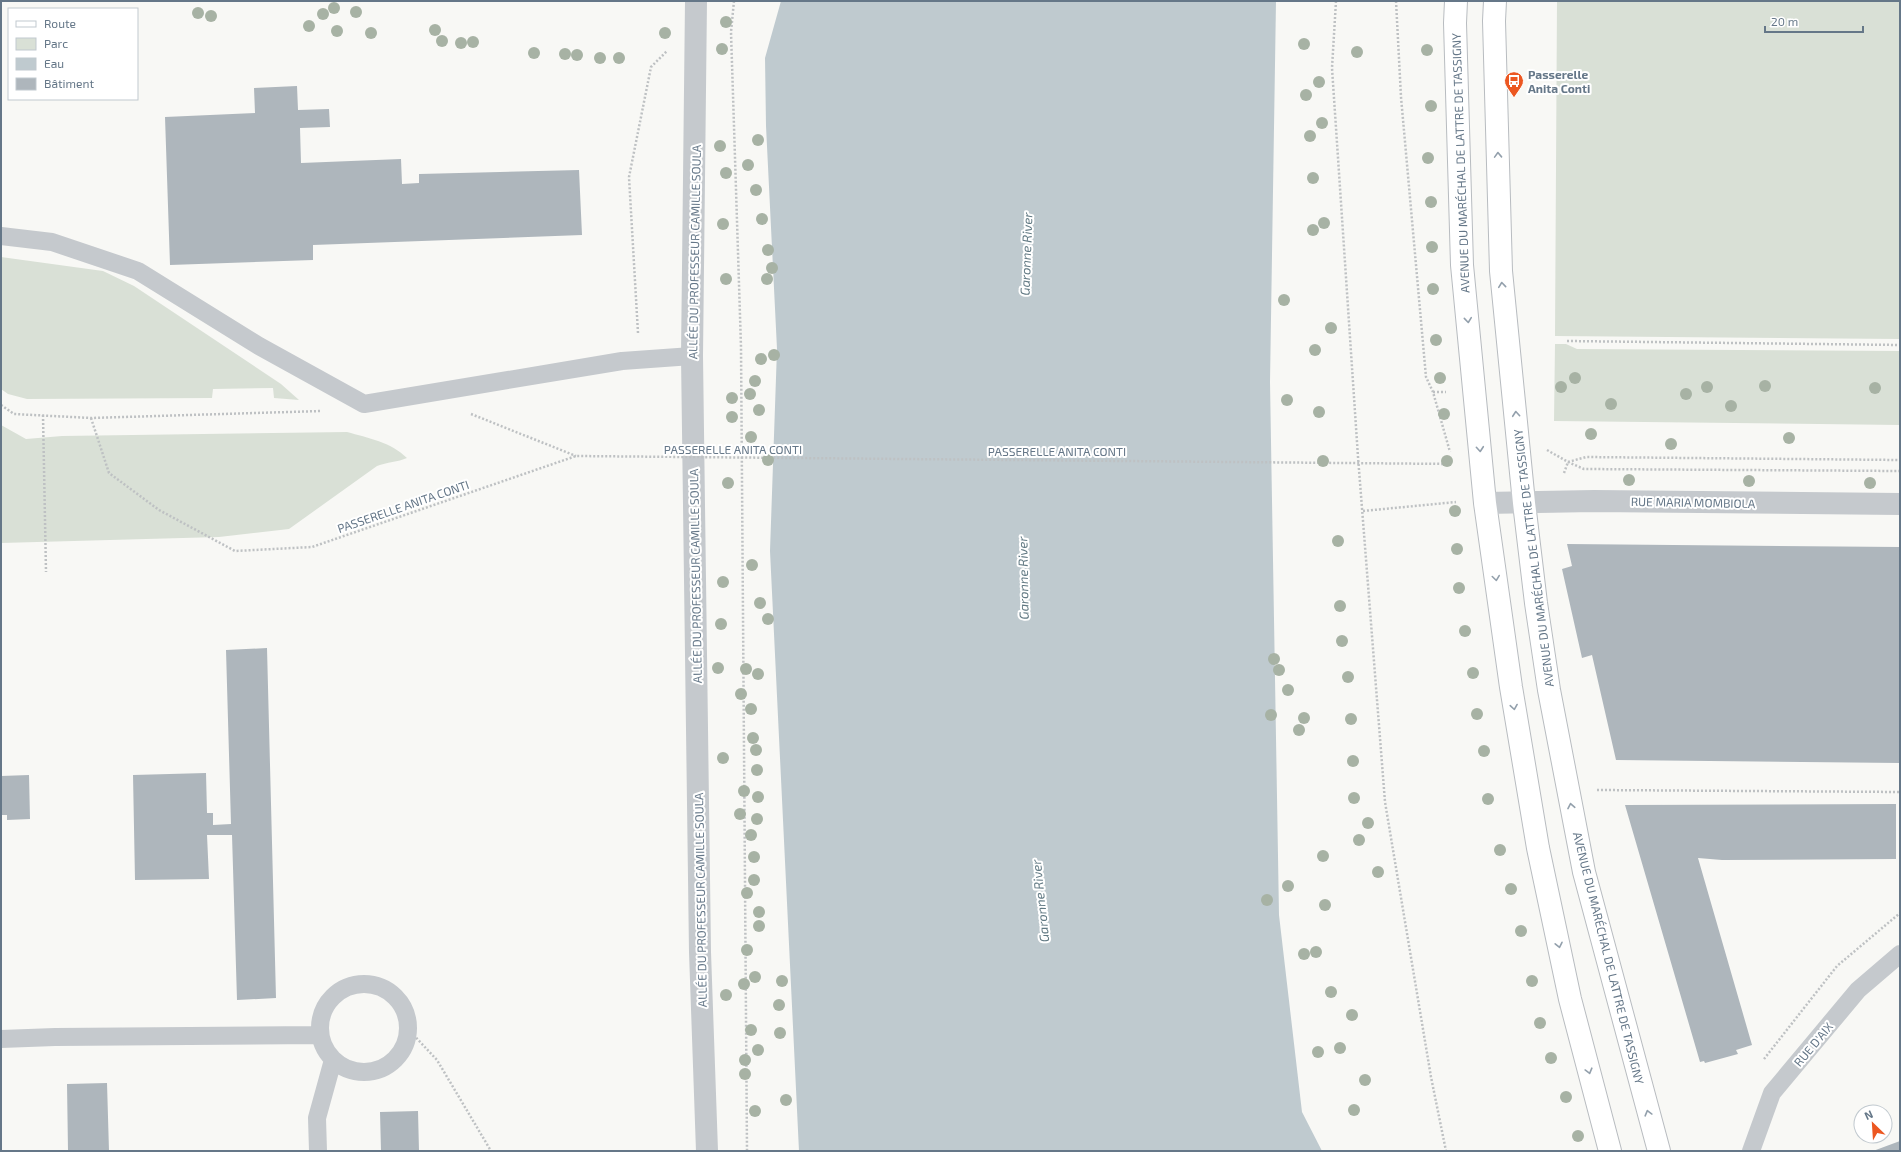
<svg xmlns="http://www.w3.org/2000/svg" width="1901" height="1152" viewBox="0 0 1901 1152" font-family="'Exo 2',sans-serif">
  <style>
    .green { fill: #d9e0d6 }
    .water { fill: #bfcacf }
    .building { fill: #aeb6bc }
    .lines { fill: none; stroke-linecap: round; stroke-linejoin: round }
    .primary-casing { stroke: #b8bcc0; stroke-width: 24 }
    .path { stroke: #bec1c3; stroke-width: 2.5; stroke-dasharray: 2 2; stroke-linecap: butt }
    .service { stroke: #c5c9cd; stroke-width: 18 }
    .minor { stroke: #c5c9cd; stroke-width: 22 }
    .primary { stroke: #fff; stroke-width: 22 }
    .path-bridge { stroke: #bec1c3; stroke-width: 2.5; stroke-dasharray: 2 2; stroke-linecap: butt }
    .tree { fill: #a7b2a4 }
    .oneway { stroke: #93a0ac }
    .labels { text-anchor: middle; dominant-baseline: central; stroke-width: 4; stroke-linejoin: round; paint-order: stroke }
    .poi-label { font-size: 12px; font-weight: bold; fill: #657788; stroke: #fff; text-anchor: start }
    .street-label { font-size: 12px; fill: #657788; stroke: #fff }
    .water-label { font-size: 13px; font-style: italic; fill: #617983; stroke: #fff }
  </style>
  <rect width="100%" height="100%" fill="#f8f8f5"/>
  <path class="green" d="M1557 1H1900V339L1555 336Z
    M1 257 103 271 134 286 281 384 299 400 274 398 273 388 213 389 212 398 27 399 8 394 1 389Z
    M1555 344H1566L1577 349 1900 351V425L1554 421Z
    M1 425 26 439 62 436 347 432C368 438 391 442 407 458 398 462 387 462 377 466L289 529 219 537 1 543Z"/>
  <path class="water" d="M781 1H1276L1270 382 1279 915 1302 1112 1322 1151H799L770 551 777 349 766 126 765 58Z"/>
  <path class="building" d="M297 86 298 110 329 109 330 127 300 128 301 163 401 159 402 184 419 183V174L579 170 582 235 313 245V260L170 265 165 117 255 113 254 88Z
    M1567 544 1900 547V763L1616 760 1592 655 1582 658 1562 569 1572 566Z
    M267 648 276 998 237 1000 232 835H207L209 879 135 880 133 775 206 773 207 813H213V825L231 824 226 650Z
    M29 775 30 819 7 820V815H1V776Z
    M1896 804V859L1722 860 1698 858 1752 1045 1736 1050 1738 1054 1705 1063 1704 1061 1700 1062 1625 805Z
    M107 1083 109 1151H68L67 1084Z
    M418 1111 419 1151H381L380 1112Z
    M1900 1141V1151H1873Z"/>
  <g class="lines">
    <g class="primary-casing">
      <path id="primary" d="M1456 1 1455 23 1462 265 1485 503 1511 687 1538 848 1570 999 1610 1151
        M1495 1 1494 21 1501 271 1524 503 1536 603 1549 690 1584 872 1659 1151"/>
    </g>
    <path class="path" d="M734 1 731 32 741 347 747 1151
      M1336 1 1332 68 1358 457 1385 802 1431 1077 1446 1151
      M1396 1 1401 97 1426 377 1433 392 1450 452
      M638 333 629 177 651 67 667 51
      M1567 341 1900 345
      M1433 392H1446
      M1 405 14 414 91 418 321 411
      M471 414 576 456
      M43 415 46 572
      M1547 450 1568 462 1584 469 1900 471
      M1568 462 1586 457 1900 460
      M1564 473 1568 462
      M1363 511 1456 502
      M1597 790 1900 792
      M408 1029 437 1060 491 1151
      M1764 1059 1837 966 1900 913"/>
    <path class="service" d="M1 236 52 242 138 271 259 346 364 404 622 361 692 356
      M320 1028a44 44 0 1 1 88 0a44 44 0 1 1-88 0Z
      M1 1039 55 1037 320 1035
      M318 1151 317 1118 333 1060
      M1751 1151 1772 1093 1858 990 1900 954"/>
    <path class="minor" d="M696 1 692 356 700 952 707 1151
      M1485 503 1594 501 1900 504"/>
    <use href="#primary" class="primary"/>
    <path class="path-bridge" d="M91 418 109 473 159 510 235 551 312 547 576 456 1453 464"/>
  </g>
  <g class="tree">
    <circle cx="334" cy="8" r="6"/>
    <circle cx="356" cy="12" r="6"/>
    <circle cx="198" cy="13" r="6"/>
    <circle cx="323" cy="14" r="6"/>
    <circle cx="211" cy="16" r="6"/>
    <circle cx="726" cy="22" r="6"/>
    <circle cx="309" cy="26" r="6"/>
    <circle cx="435" cy="30" r="6"/>
    <circle cx="337" cy="31" r="6"/>
    <circle cx="371" cy="33" r="6"/>
    <circle cx="665" cy="33" r="6"/>
    <circle cx="442" cy="41" r="6"/>
    <circle cx="473" cy="42" r="6"/>
    <circle cx="461" cy="43" r="6"/>
    <circle cx="1304" cy="44" r="6"/>
    <circle cx="722" cy="49" r="6"/>
    <circle cx="1427" cy="50" r="6"/>
    <circle cx="1357" cy="52" r="6"/>
    <circle cx="534" cy="53" r="6"/>
    <circle cx="565" cy="54" r="6"/>
    <circle cx="577" cy="55" r="6"/>
    <circle cx="600" cy="58" r="6"/>
    <circle cx="619" cy="58" r="6"/>
    <circle cx="1319" cy="82" r="6"/>
    <circle cx="1306" cy="95" r="6"/>
    <circle cx="1431" cy="106" r="6"/>
    <circle cx="1322" cy="123" r="6"/>
    <circle cx="1310" cy="136" r="6"/>
    <circle cx="758" cy="140" r="6"/>
    <circle cx="720" cy="146" r="6"/>
    <circle cx="1428" cy="158" r="6"/>
    <circle cx="748" cy="165" r="6"/>
    <circle cx="726" cy="173" r="6"/>
    <circle cx="1313" cy="178" r="6"/>
    <circle cx="756" cy="190" r="6"/>
    <circle cx="1431" cy="202" r="6"/>
    <circle cx="762" cy="219" r="6"/>
    <circle cx="1324" cy="223" r="6"/>
    <circle cx="723" cy="224" r="6"/>
    <circle cx="1313" cy="230" r="6"/>
    <circle cx="1432" cy="247" r="6"/>
    <circle cx="768" cy="250" r="6"/>
    <circle cx="772" cy="268" r="6"/>
    <circle cx="726" cy="279" r="6"/>
    <circle cx="767" cy="279" r="6"/>
    <circle cx="1433" cy="289" r="6"/>
    <circle cx="1284" cy="300" r="6"/>
    <circle cx="1331" cy="328" r="6"/>
    <circle cx="1436" cy="340" r="6"/>
    <circle cx="1315" cy="350" r="6"/>
    <circle cx="774" cy="355" r="6"/>
    <circle cx="761" cy="359" r="6"/>
    <circle cx="1440" cy="378" r="6"/>
    <circle cx="1575" cy="378" r="6"/>
    <circle cx="755" cy="381" r="6"/>
    <circle cx="1765" cy="386" r="6"/>
    <circle cx="1561" cy="387" r="6"/>
    <circle cx="1707" cy="387" r="6"/>
    <circle cx="1875" cy="388" r="6"/>
    <circle cx="750" cy="394" r="6"/>
    <circle cx="1686" cy="394" r="6"/>
    <circle cx="732" cy="398" r="6"/>
    <circle cx="1287" cy="400" r="6"/>
    <circle cx="1611" cy="404" r="6"/>
    <circle cx="1731" cy="406" r="6"/>
    <circle cx="759" cy="410" r="6"/>
    <circle cx="1319" cy="412" r="6"/>
    <circle cx="1444" cy="414" r="6"/>
    <circle cx="732" cy="417" r="6"/>
    <circle cx="1591" cy="434" r="6"/>
    <circle cx="751" cy="437" r="6"/>
    <circle cx="1789" cy="438" r="6"/>
    <circle cx="1671" cy="444" r="6"/>
    <circle cx="768" cy="460" r="6"/>
    <circle cx="1323" cy="461" r="6"/>
    <circle cx="1447" cy="461" r="6"/>
    <circle cx="1629" cy="480" r="6"/>
    <circle cx="1749" cy="481" r="6"/>
    <circle cx="728" cy="483" r="6"/>
    <circle cx="1870" cy="483" r="6"/>
    <circle cx="1455" cy="511" r="6"/>
    <circle cx="1338" cy="541" r="6"/>
    <circle cx="1457" cy="549" r="6"/>
    <circle cx="752" cy="565" r="6"/>
    <circle cx="723" cy="582" r="6"/>
    <circle cx="1459" cy="588" r="6"/>
    <circle cx="760" cy="603" r="6"/>
    <circle cx="1340" cy="606" r="6"/>
    <circle cx="768" cy="619" r="6"/>
    <circle cx="721" cy="624" r="6"/>
    <circle cx="1465" cy="631" r="6"/>
    <circle cx="1342" cy="641" r="6"/>
    <circle cx="1274" cy="659" r="6"/>
    <circle cx="718" cy="668" r="6"/>
    <circle cx="746" cy="669" r="6"/>
    <circle cx="1279" cy="670" r="6"/>
    <circle cx="1473" cy="673" r="6"/>
    <circle cx="758" cy="674" r="6"/>
    <circle cx="1348" cy="677" r="6"/>
    <circle cx="1288" cy="690" r="6"/>
    <circle cx="741" cy="694" r="6"/>
    <circle cx="751" cy="709" r="6"/>
    <circle cx="1477" cy="714" r="6"/>
    <circle cx="1271" cy="715" r="6"/>
    <circle cx="1304" cy="718" r="6"/>
    <circle cx="1351" cy="719" r="6"/>
    <circle cx="1299" cy="730" r="6"/>
    <circle cx="753" cy="738" r="6"/>
    <circle cx="756" cy="750" r="6"/>
    <circle cx="1484" cy="751" r="6"/>
    <circle cx="723" cy="758" r="6"/>
    <circle cx="1353" cy="761" r="6"/>
    <circle cx="757" cy="770" r="6"/>
    <circle cx="744" cy="791" r="6"/>
    <circle cx="758" cy="797" r="6"/>
    <circle cx="1354" cy="798" r="6"/>
    <circle cx="1488" cy="799" r="6"/>
    <circle cx="740" cy="814" r="6"/>
    <circle cx="757" cy="819" r="6"/>
    <circle cx="1368" cy="823" r="6"/>
    <circle cx="751" cy="835" r="6"/>
    <circle cx="1359" cy="840" r="6"/>
    <circle cx="1500" cy="850" r="6"/>
    <circle cx="1323" cy="856" r="6"/>
    <circle cx="754" cy="857" r="6"/>
    <circle cx="1378" cy="872" r="6"/>
    <circle cx="754" cy="880" r="6"/>
    <circle cx="1288" cy="886" r="6"/>
    <circle cx="1511" cy="889" r="6"/>
    <circle cx="747" cy="893" r="6"/>
    <circle cx="1267" cy="900" r="6"/>
    <circle cx="1325" cy="905" r="6"/>
    <circle cx="759" cy="912" r="6"/>
    <circle cx="759" cy="926" r="6"/>
    <circle cx="1521" cy="931" r="6"/>
    <circle cx="747" cy="950" r="6"/>
    <circle cx="1316" cy="952" r="6"/>
    <circle cx="1304" cy="954" r="6"/>
    <circle cx="755" cy="977" r="6"/>
    <circle cx="782" cy="981" r="6"/>
    <circle cx="1532" cy="981" r="6"/>
    <circle cx="744" cy="984" r="6"/>
    <circle cx="1331" cy="992" r="6"/>
    <circle cx="726" cy="995" r="6"/>
    <circle cx="779" cy="1005" r="6"/>
    <circle cx="1352" cy="1015" r="6"/>
    <circle cx="1540" cy="1023" r="6"/>
    <circle cx="751" cy="1030" r="6"/>
    <circle cx="780" cy="1033" r="6"/>
    <circle cx="1340" cy="1048" r="6"/>
    <circle cx="758" cy="1050" r="6"/>
    <circle cx="1318" cy="1052" r="6"/>
    <circle cx="1551" cy="1058" r="6"/>
    <circle cx="745" cy="1060" r="6"/>
    <circle cx="745" cy="1074" r="6"/>
    <circle cx="1365" cy="1080" r="6"/>
    <circle cx="1566" cy="1097" r="6"/>
    <circle cx="786" cy="1100" r="6"/>
    <circle cx="1354" cy="1110" r="6"/>
    <circle cx="755" cy="1111" r="6"/>
    <circle cx="1578" cy="1136" r="6"/>
  </g>
  <defs><path id="oneway-chevron" d="M-2-3.5L2.5 0L-2 3.5" fill="none" stroke-width="1.6" stroke-linecap="round" stroke-linejoin="round"/></defs>
  <g class="oneway">
    <use href="#oneway-chevron" transform="translate(1498 155) rotate(-92)"/>
    <use href="#oneway-chevron" transform="translate(1502 285) rotate(-96)"/>
    <use href="#oneway-chevron" transform="translate(1468 320) rotate(84)"/>
    <use href="#oneway-chevron" transform="translate(1516 414) rotate(-95)"/>
    <use href="#oneway-chevron" transform="translate(1480 449) rotate(85)"/>
    <use href="#oneway-chevron" transform="translate(1496 578) rotate(82)"/>
    <use href="#oneway-chevron" transform="translate(1514 707) rotate(81)"/>
    <use href="#oneway-chevron" transform="translate(1571 806) rotate(-101)"/>
    <use href="#oneway-chevron" transform="translate(1559 945) rotate(78)"/>
    <use href="#oneway-chevron" transform="translate(1589 1071) rotate(75)"/>
    <use href="#oneway-chevron" transform="translate(1648 1113) rotate(-105)"/>
  </g>
  <defs>
    <g id="bus-pin" transform="scale(1)"><path d="M0 17L-7.5 6A9.5 9.5 0 1 1 7.5 6Z" fill="#ec5721" stroke="#fff"/><path d="M-5-6H5V4H4V6H2V4H-2V6H-4V4H-5ZM-3.5-4V0h7V-4ZM-3.5 1.2v1.5H-2V1.2ZM2 1.2v1.5H3.5V1.2Z" fill="#fff"/></g>
  </defs>
  <g fill-rule="evenodd">
    <use href="#bus-pin" x="1514" y="81"/>
  </g>
  <g class="labels">
    <g class="poi-label">
      <text x="1528" y="74">Passerelle<tspan x="1528" dy="14">Anita Conti</tspan></text>
    </g>
    <g class="street-label">
      <text transform="translate(1460 163) rotate(-92)">AVENUE DU MARÉCHAL DE LATTRE DE TASSIGNY</text>
      <text transform="translate(694 252) rotate(-89)">ALLÉE DU PROFESSEUR CAMILLE SOULA</text>
      <text x="733" y="449">PASSERELLE ANITA CONTI</text>
      <text x="1057" y="451">PASSERELLE ANITA CONTI</text>
      <text transform="translate(1693 502) rotate(1)">RUE MARIA MOMBIOLA</text>
      <text transform="translate(403 506) rotate(-19)">PASSERELLE ANITA CONTI</text>
      <text transform="translate(1533 558) rotate(-97)">AVENUE DU MARÉCHAL DE LATTRE DE TASSIGNY</text>
      <text transform="translate(695 576) rotate(-91)">ALLÉE DU PROFESSEUR CAMILLE SOULA</text>
      <text transform="translate(700 900) rotate(-91)">ALLÉE DU PROFESSEUR CAMILLE SOULA</text>
      <text transform="translate(1609 958) rotate(76)">AVENUE DU MARÉCHAL DE LATTRE DE TASSIGNY</text>
      <text transform="translate(1813 1044) rotate(-50)">RUE D'AIX</text>
    </g>
    <g class="water-label">
      <text transform="translate(1026 254) rotate(-88)">Garonne River</text>
      <text transform="translate(1023 578) rotate(-91)">Garonne River</text>
      <text transform="translate(1040 901) rotate(-96)">Garonne River</text>
    </g>
  </g>
  <rect width="1901" height="1152" fill="none" stroke="#657788" stroke-width="4"/>
  <rect x="8" y="8" width="130" height="92" fill="#ffffff" stroke="#c1c9cf"/>
  <rect x="16" y="21" width="20" height="6" fill="#ffffff" stroke="#c1c9cf"/>
  <text x="44" y="28" font-size="12" fill="#657788">Route</text>
  <rect x="16" y="38" width="20" height="12" fill="#d9e0d6" stroke="#c1c9cf"/>
  <text x="44" y="48" font-size="12" fill="#657788">Parc</text>
  <rect x="16" y="58" width="20" height="12" fill="#bfcacf" stroke="#c1c9cf"/>
  <text x="44" y="68" font-size="12" fill="#657788">Eau</text>
  <rect x="16" y="78" width="20" height="12" fill="#aeb6bc" stroke="#c1c9cf"/>
  <text x="44" y="88" font-size="12" fill="#657788">Bâtiment</text>
  <g transform="translate(1873 1124) rotate(335)"><circle r="19" fill="#ffffff" stroke="#c1c9cf"/>
  <path d="M0-3L7 15L0 10L-7 15Z" fill="#ec5721"/>
  <text y="-6" font-size="11" font-weight="bold" text-anchor="middle" fill="#657788">N</text>
  </g>
  <path d="M1765 26v6h98v-6" fill="none" stroke="#657788" stroke-width="2"/>
  <text x="1771" y="26" font-size="12" fill="#657788" stroke="#ffffff" stroke-width="3" paint-order="stroke">20 m</text>
</svg>
